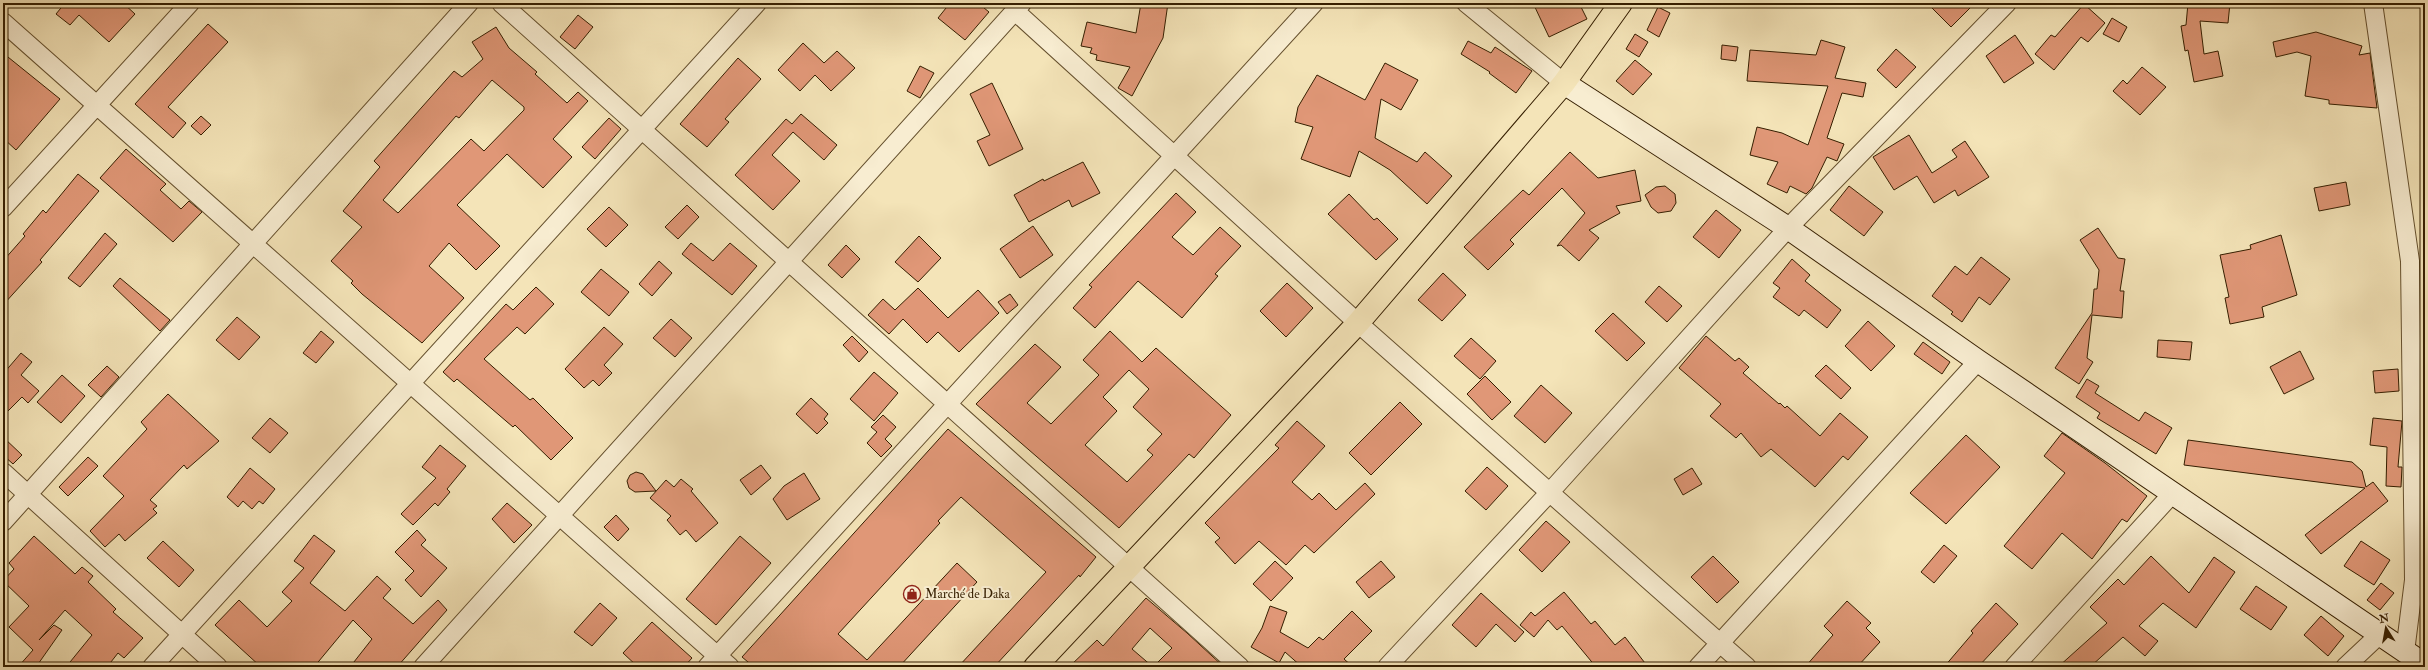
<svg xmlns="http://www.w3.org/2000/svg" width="2428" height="670" viewBox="0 0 2428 670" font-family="'IM FELL Double Pica',serif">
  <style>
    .building { fill: #e09777; stroke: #351e00; fill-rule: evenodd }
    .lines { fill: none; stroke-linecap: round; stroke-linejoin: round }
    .street-casing { stroke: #65502e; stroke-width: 20 }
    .secondary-casing { stroke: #351e00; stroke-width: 24 }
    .primary-casing { stroke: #351e00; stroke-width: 24 }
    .street { stroke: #f8edd1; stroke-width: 18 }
    .secondary { stroke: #f8edd1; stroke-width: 22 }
    .primary { stroke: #f4e4b8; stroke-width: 22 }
    .labels { text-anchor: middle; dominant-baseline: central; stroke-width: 4; stroke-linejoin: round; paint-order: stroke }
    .poi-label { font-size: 13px; fill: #351e00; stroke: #f8edd1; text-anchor: start }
  </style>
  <rect width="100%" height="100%" fill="#f4e4b8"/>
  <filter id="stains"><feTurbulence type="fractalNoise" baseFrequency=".005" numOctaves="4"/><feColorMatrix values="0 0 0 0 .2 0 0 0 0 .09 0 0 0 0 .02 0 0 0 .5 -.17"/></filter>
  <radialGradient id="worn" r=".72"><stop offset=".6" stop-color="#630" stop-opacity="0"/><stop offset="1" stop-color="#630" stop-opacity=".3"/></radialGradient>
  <path class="building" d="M65 3H123L135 14 109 42 79 15 70 25 56 14Z
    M950 3H978L989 12 965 40 938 18Z
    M1141 3H1168L1163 38 1132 96 1118 88 1130 67 1096 60 1097 55 1090 53 1092 48 1081 46 1087 22 1136 33Z
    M1533 3H1579L1587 19 1549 37Z
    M1927 3H1975L1951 27Z
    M2188 3H2230L2228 23 2200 21 2204 54 2218 51 2223 76 2194 82 2188 50 2185 51 2181 26 2186 25Z
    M2084 4 2105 23 2088 42 2081 37 2054 70 2035 54 2051 35 2055 37Z
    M1658 7 1670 13 1659 37 1647 30Z
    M578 15 593 27 575 49 560 37Z
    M2112 18 2127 27 2119 42 2103 34Z
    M208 24 228 42 168 107 186 123 173 138 135 104Z
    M496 27 509 48 537 72 535 74 567 103 578 92 588 101 553 139 572 157 543 188 507 154 457 205 500 246 476 270 449 243 429 266 464 298 422 343 362 294 351 283 353 281 331 261 362 227 343 211 380 167 374 161 454 71 462 77 483 59 472 42ZM492 80 524 107V110L484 151 471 139 398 213 383 200 456 116 459 118Z
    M2316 32 2362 46 2359 55 2370 53 2377 108 2329 104V100L2305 96 2311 56 2297 52 2276 57 2273 42Z
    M1635 34 1648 42 1639 57 1626 49Z
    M2015 35 2034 63 2004 83 1986 56Z
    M1821 40 1845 47 1835 78 1866 83 1863 97 1842 93 1827 138 1844 144 1837 161 1827 157 1812 188 1806 194 1790 186 1787 193 1767 184 1778 162 1750 155 1757 127 1782 133 1808 145 1828 86 1747 81 1750 50 1816 55Z
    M1468 41 1491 53 1495 47 1532 71 1516 93 1489 73 1490 72 1461 54Z
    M803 43 824 63 837 51 855 68 831 91 815 75 800 91 778 70Z
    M1722 45 1738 47 1736 61 1721 59Z
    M1896 49 1916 67 1896 88 1877 70Z
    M3 53 60 99 16 150 3 138Z
    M738 58 761 79 725 119 729 122 707 147 680 124Z
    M1635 60 1652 74 1633 95 1616 81Z
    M1385 63 1418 80 1401 110 1381 99 1375 138 1417 162 1425 152 1452 176 1427 204 1390 170 1359 151 1350 177 1301 159 1313 127 1295 122 1298 107 1317 75 1365 100Z
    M920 66 934 73 920 98 907 91Z
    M2142 67 2166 87 2140 115 2113 91 2123 80 2127 84Z
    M992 83 1023 149 989 166 977 141 990 135 970 94Z
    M801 114 837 145 824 160 793 132 772 155 800 181 773 210 735 175 786 119 792 124Z
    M201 116 211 125 201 135 191 126Z
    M609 118 621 129 595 159 582 147Z
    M1909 135 1932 173 1957 157 1952 150 1965 141 1989 177 1958 196 1955 190 1934 203 1917 176 1894 190 1873 157Z
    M126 149 166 184 160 190 181 209 189 201 202 212 173 242 100 178Z
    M1570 152 1598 178 1635 170 1641 201 1616 206 1620 213 1589 230 1599 238 1579 261 1561 245 1557 246 1585 213 1562 188 1510 240 1514 244 1488 270 1464 247 1523 190 1529 195Z
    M1083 162 1100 193 1072 207 1069 200 1029 222 1014 195 1043 179 1044 181Z
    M78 174 99 191 40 260 42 262 3 305V261L25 236 23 234 43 210 46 213Z
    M2346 182 2350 205 2319 211 2314 188Z
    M1665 186 1675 194 1676 203 1671 211 1658 213 1651 207 1645 195 1656 187Z
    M1849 186 1883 212 1864 236 1830 210Z
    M1176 193 1196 212 1172 237 1193 255 1220 227 1241 246 1215 274 1218 276 1182 318 1138 281 1095 328 1073 308 1092 287 1089 285Z
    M1349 194 1374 220 1377 218 1398 239 1376 260 1328 214Z
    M687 205 699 217 678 239 665 227Z
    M609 207 628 225 606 247 587 229Z
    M1716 210 1741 230 1719 258 1693 237Z
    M1033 226 1053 255 1020 278 1000 249Z
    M2098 228 2118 258 2125 259 2120 291H2124L2122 318 2092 315 2087 358 2093 362 2079 384 2055 368 2092 313 2094 289H2097L2099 270 2080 240Z
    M105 233 117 244 80 287 68 278Z
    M2281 235 2297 295 2262 307 2264 317 2230 324 2225 298 2229 297 2220 255 2251 249 2250 245Z
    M919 236 941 258 918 282 895 262Z
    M691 243 713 261 730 243 757 266 732 295 682 254Z
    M846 245 860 259 842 278 828 265Z
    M1981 257 2010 279 1990 305 1979 297 1962 322 1951 314 1953 312 1932 296 1955 266 1967 275Z
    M1792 259 1810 275 1805 281 1841 310 1827 328 1804 310 1799 316 1773 297 1780 288 1773 283Z
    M659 261 672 273 652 296 639 284Z
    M601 269 629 292 609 316 581 292Z
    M1443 273 1466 295 1442 321 1418 300Z
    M120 278 170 320 160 331 113 286Z
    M1287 283 1313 308 1286 337 1260 311Z
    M1659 286 1682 306 1667 322 1645 302Z
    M536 287 554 304 525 334 517 327 484 359 530 400 533 398 573 438 551 460 515 425 513 427 457 379 454 382 443 372 506 304 513 310Z
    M918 288 948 318 978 290 999 313 959 352 938 332 927 343 903 319 889 334 868 315 883 299 895 310Z
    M1010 294 1018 305 1007 314 998 302Z
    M1613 313 1645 343 1627 361 1595 331Z
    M237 317 260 337 239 360 216 340Z
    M671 319 692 338 675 357 653 338Z
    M1868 321 1895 346 1871 371 1845 346Z
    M604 327 623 344 604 365 612 373 599 386 593 380 584 388 565 369Z
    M321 331 334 342 316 363 303 353Z
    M1110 331 1142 362 1156 348 1231 415 1194 458 1189 454 1119 528 976 404 1035 344 1061 367 1027 403 1051 424 1099 375 1083 360ZM1129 370 1149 389 1133 407 1162 434 1147 450 1153 455 1127 482 1085 445 1117 411 1103 397Z
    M852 336 868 352 859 362 843 345Z
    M1706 336 1735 361 1739 358 1749 367 1743 373 1779 404 1780 403 1785 408 1787 406 1820 436 1840 413 1868 437 1848 460 1843 456 1815 487 1771 449 1761 457 1741 433 1736 438 1710 416 1721 404 1679 368Z
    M1471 338 1496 361 1480 379 1454 356Z
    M2158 340 2192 342 2190 360 2157 357Z
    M1923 342 1950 362 1942 374 1914 354Z
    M2300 351 2314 379 2284 394 2270 367Z
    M21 353 32 362 21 375 39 391 28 403 22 397 3 416V374Z
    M1826 365 1851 388 1841 399 1815 376Z
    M107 366 119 377 101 397 88 385Z
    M2398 369 2399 391 2375 393 2373 371Z
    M874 372 898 393 874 421 850 399Z
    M62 375 85 396 61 423 37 402Z
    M1485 376 1511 402 1492 420 1467 394Z
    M2087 379 2099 386 2095 393 2139 421 2145 412 2172 428 2156 454 2097 418 2100 413 2076 397Z
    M1541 385 1572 413 1545 443 1514 416Z
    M168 394 219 441 187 469 184 465 150 500 157 506 153 509 157 513 125 541 119 534 105 547 90 531 124 496 103 476 147 429 141 422Z
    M811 398 828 414 824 419 828 423 817 434 796 414Z
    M1400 402 1422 424 1371 475 1349 453Z
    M883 415 896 427 885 439 892 446 881 457 867 443 877 432 871 427Z
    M270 418 288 433 270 453 252 438Z
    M2373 418 2402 421 2398 467H2402L2401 487 2386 486 2387 447 2370 445Z
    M1297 421 1325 446 1292 482 1312 500 1319 493 1336 510 1365 483 1375 494 1314 553 1305 545 1286 565 1259 541 1235 564 1215 542 1220 538 1205 523 1279 448 1275 445Z
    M948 429 1096 557 1080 577 1079 575 994 667H958L1046 572 961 497 938 521 940 523 838 634 867 660 957 563 977 582 899 667H754L742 657Z
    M2062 433 2105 463 2147 496 2127 522 2122 519 2092 559 2062 533 2032 569 2004 546 2065 473 2044 456Z
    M1966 435 2000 467 1946 524 1910 493Z
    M3 437 22 455 13 464 3 455Z
    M2188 440 2352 462 2362 471 2366 487 2373 482 2388 501 2321 554 2305 535 2365 488 2184 465Z
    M440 445 466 466 447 489 450 492 438 506 435 503 413 525 401 514 436 478 422 467Z
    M88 457 98 466 68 496 59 487Z
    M761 465 771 478 751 495 740 480Z
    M1487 467 1508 486 1486 510 1465 491Z
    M250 468 275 489 263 504 259 501 252 509 243 501 238 507 227 497Z
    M1692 468 1702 484 1683 495 1674 479Z
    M636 472 643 474 656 491 635 492 629 488 627 481 630 475Z
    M804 473 820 499 787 520 773 499 784 486Z
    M681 479 693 489 691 491 718 523 696 542 686 530 680 535 667 520 671 516 650 498 666 480 674 487Z
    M507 503 532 525 514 543 492 519Z
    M616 515 629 529 618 541 604 527Z
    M1546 521 1570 542 1542 572 1519 550Z
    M417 530 426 540 421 545 447 568 421 597 405 580 414 571 395 552Z
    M314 535 335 551 310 583 345 611 377 576 391 589 383 598 413 624 438 600 447 610 397 667H350L372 639 353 620 314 667H261L215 625 239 600 267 627 292 601 282 592 304 568 294 561Z
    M34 536 75 574 82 567 93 576 88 582 116 609 113 612 143 638 124 658 118 653 107 667H66L92 635 65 610 39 640 54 625 62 630 36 667H18L33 650 9 627 29 606 3 581 14 569 9 563Z
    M740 536 771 563 716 625 686 599Z
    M163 541 194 570 179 587 147 558Z
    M2361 541 2390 560 2374 585 2344 566Z
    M1944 545 1957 556 1934 583 1921 572Z
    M1713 556 1739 582 1717 603 1691 577Z
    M2151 556 2189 593 2214 557 2235 572 2196 628 2163 603 2139 626 2158 641 2145 656 2123 637 2090 667H2058L2107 623 2090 607 2118 579 2124 585Z
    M1275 561 1293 578 1271 601 1253 584Z
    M1381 561 1395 577 1369 598 1356 582Z
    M2381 583 2394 593 2380 610 2367 600Z
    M2256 586 2287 607 2271 630 2240 609Z
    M1564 592 1591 624 1595 621 1615 645 1625 637 1648 667H1596L1562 626 1557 630 1548 620 1534 637 1520 625 1531 612 1535 616Z
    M1481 593 1524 632 1515 642 1496 624 1476 647 1452 625Z
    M1146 598 1187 633 1224 667H1069L1097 640 1103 646ZM1150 628 1172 648 1153 667 1132 649Z
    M1847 601 1871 623 1866 628 1880 642 1857 667H1805L1833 635 1824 626Z
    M600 603 617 618 592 646 574 632Z
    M1996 603 2018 624 1978 667H1944L1973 633 1971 631Z
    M1270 606 1287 612 1280 632 1308 648 1319 637 1323 640 1352 611 1372 631 1344 659 1353 667H1302L1285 652 1279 663 1251 647 1262 628Z
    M2321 616 2344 636 2328 656 2304 635Z
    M652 622 692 658 684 667H638L623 653Z"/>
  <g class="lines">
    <g class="street-casing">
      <path id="street" d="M501 3 1240 667
        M1466 3 1564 83
        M2373 3 2410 261 2414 580 2405 652
        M1015 11 1358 323 1747 667
        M3 22 730 667
        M3 208 190 3
        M3 472 218 667
        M3 522 469 3
        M152 667 757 3
        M423 667 1022 3
        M707 667 1314 3
        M1387 667 1550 492 1788 228 2007 3
        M1698 667 1978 361
        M2014 667 2172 494
        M2345 667 2379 635"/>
    </g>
    <g class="secondary-casing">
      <path id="secondary" d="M1564 83 1788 228 1978 361 2425 665"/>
    </g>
    <g class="primary-casing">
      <path id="primary" d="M1035 667 1358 323 1564 83 1621 3"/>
    </g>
    <use href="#street" class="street"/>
    <use href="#secondary" class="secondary"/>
    <use href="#primary" class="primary"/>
  </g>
  <defs>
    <g id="shop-ring" transform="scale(0.9)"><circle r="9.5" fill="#f8edd1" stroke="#8f2418" stroke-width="1.5"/><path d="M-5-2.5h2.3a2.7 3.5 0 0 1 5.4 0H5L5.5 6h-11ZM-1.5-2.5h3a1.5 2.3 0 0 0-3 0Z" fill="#8f2418"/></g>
  </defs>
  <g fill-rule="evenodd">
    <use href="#shop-ring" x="912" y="594"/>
  </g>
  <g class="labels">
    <g class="poi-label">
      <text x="925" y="594">Marché de Daka</text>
    </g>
  </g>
  <rect width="2428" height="670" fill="none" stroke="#f4e4b8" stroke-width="16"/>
  <rect x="4" y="4" width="2420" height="662" fill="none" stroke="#351e00" stroke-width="2"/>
  <rect x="8" y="8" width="2412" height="654" fill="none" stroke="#351e00"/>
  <g transform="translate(2386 628) rotate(349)" stroke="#f8edd1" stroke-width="3" paint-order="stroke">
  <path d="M0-3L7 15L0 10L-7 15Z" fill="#351e00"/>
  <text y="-6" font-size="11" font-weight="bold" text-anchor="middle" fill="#351e00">N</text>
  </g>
  <rect width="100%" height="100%" filter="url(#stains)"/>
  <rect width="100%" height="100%" fill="url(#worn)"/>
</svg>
